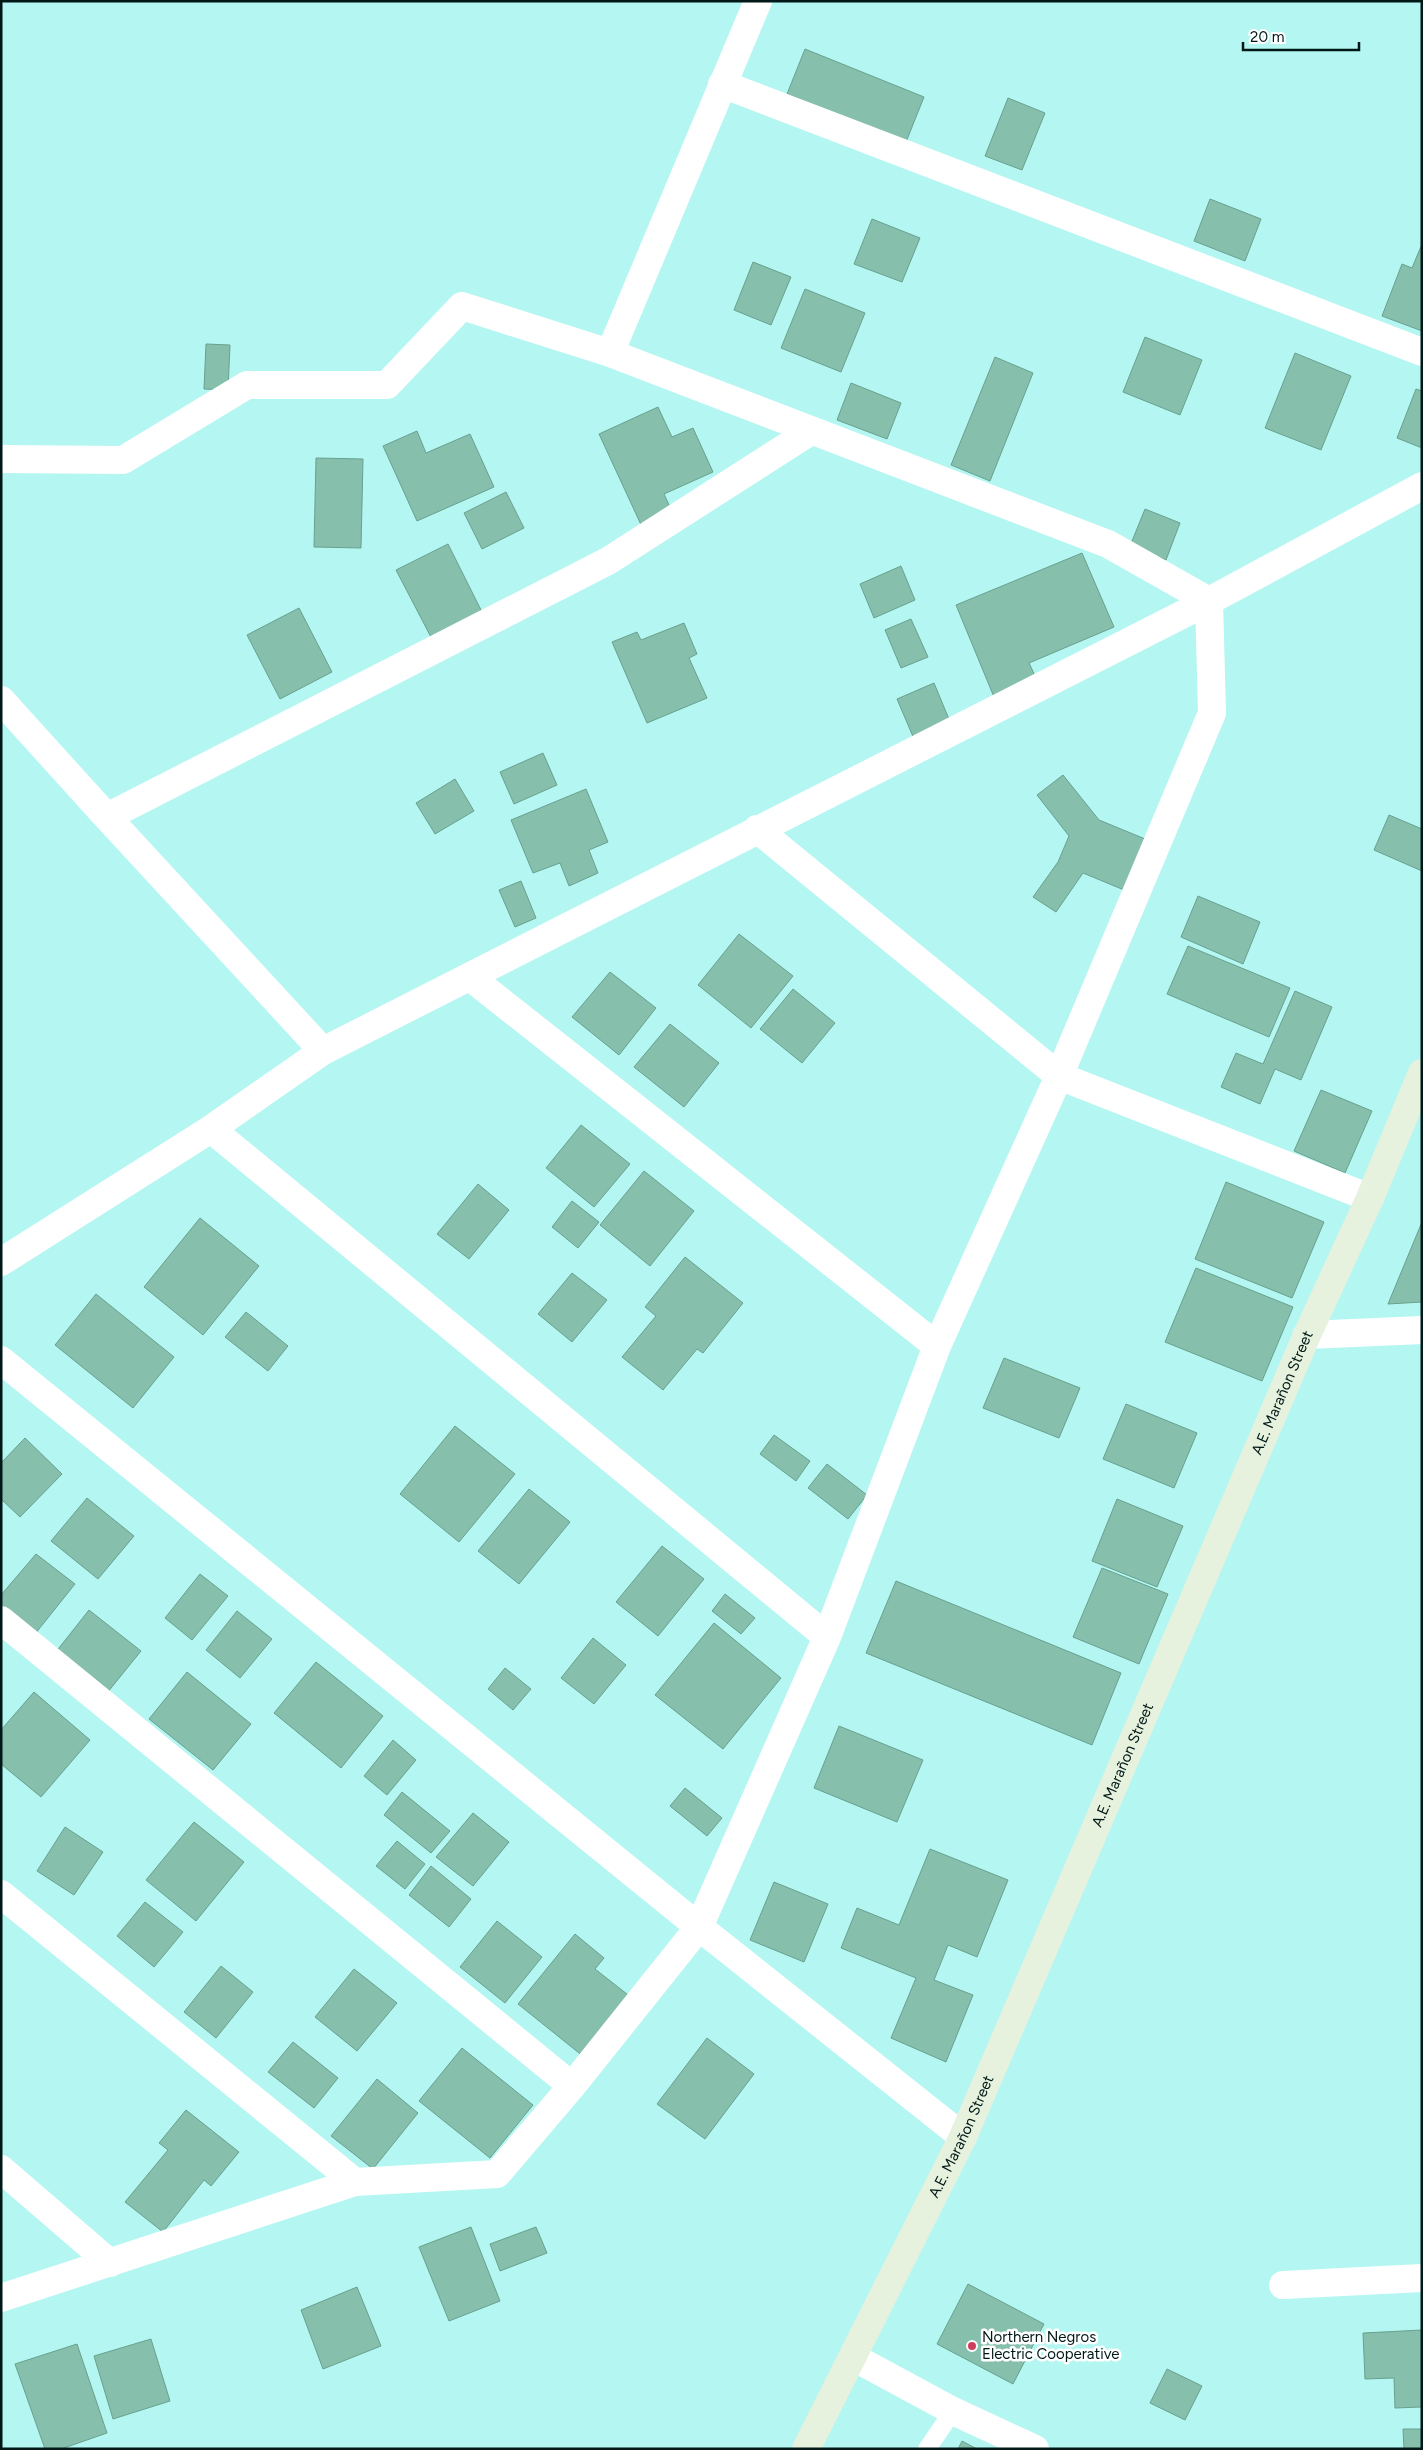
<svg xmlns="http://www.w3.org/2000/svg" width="1423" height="2450" viewBox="0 0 1423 2450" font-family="Figtree,sans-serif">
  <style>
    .building { fill: #86bfac; stroke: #68a18e }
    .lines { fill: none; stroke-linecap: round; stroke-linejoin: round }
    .service { stroke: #fff; stroke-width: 18 }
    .minor { stroke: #fff; stroke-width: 28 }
    .secondary { stroke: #e6f2de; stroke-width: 28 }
    .poi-dot { fill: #ce3f5e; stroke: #fff; stroke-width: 2 }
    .labels { text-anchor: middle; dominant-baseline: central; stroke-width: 5; stroke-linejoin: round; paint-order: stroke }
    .street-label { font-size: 15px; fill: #001817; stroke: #fff }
    .poi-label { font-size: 15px; fill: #001817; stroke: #fff; text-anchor: start }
  </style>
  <rect width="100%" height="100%" fill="#b4f6f2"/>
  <path class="building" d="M805 49 924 97 906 142 787 94Z
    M1008 98 1045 113 1022 170 985 156Z
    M1210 199 1261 219 1245 261 1194 241Z
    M872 219 920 238 902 282 854 264Z
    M1422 244V331L1382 316 1402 264 1412 268Z
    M753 262 791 277 771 325 734 310Z
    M805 289 865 313 841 372 781 348Z
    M1145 337 1202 360 1180 415 1123 392Z
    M206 344 230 345 228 390 204 389Z
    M1295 353 1351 376 1321 450 1265 428Z
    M995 357 1033 373 990 481 951 465Z
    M851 383 901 403 887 439 837 420Z
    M1416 389 1422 391V448L1397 438Z
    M658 407 672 437 693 428 713 472 664 494 674 516 643 529 599 434Z
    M417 431 426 453 470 434 494 487 417 521 383 446Z
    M316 458 363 459 361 548 314 547Z
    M506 492 524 528 482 549 464 513Z
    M1145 509 1180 523 1166 560 1130 546Z
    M448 544 484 616 433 641 396 570Z
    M1082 553 1114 627 1029 663 1037 680 994 697 956 605Z
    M901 566 915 600 874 618 860 584Z
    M299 608 332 672 280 699 247 635Z
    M911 619 928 657 901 668 885 630Z
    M684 623 697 654 689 658 707 698 647 723 612 642 637 632 641 640Z
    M934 683 951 724 914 739 897 699Z
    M543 753 557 785 514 804 500 772Z
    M1063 775 1099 820 1150 841 1129 892 1083 873 1056 912 1033 897 1058 862 1069 836 1037 795Z
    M455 779 474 811 435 834 416 803Z
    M586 789 608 842 589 850 598 873 569 886 560 863 533 873 511 820Z
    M1389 815 1422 829V871L1374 850Z
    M521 881 536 918 515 927 499 890Z
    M1198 896 1260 922 1243 964 1181 937Z
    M739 934 793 976 751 1028 698 985Z
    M1188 946 1290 988 1269 1037 1167 994Z
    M610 972 656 1008 619 1055 572 1017Z
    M793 989 835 1023 802 1063 760 1029Z
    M1295 991 1332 1007 1301 1080 1275 1069 1260 1104 1221 1087 1236 1053 1263 1064Z
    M670 1024 719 1063 684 1107 634 1067Z
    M1321 1090 1372 1111 1345 1173 1294 1151Z
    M581 1125 630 1164 594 1207 546 1168Z
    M644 1171 694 1211 650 1266 600 1225Z
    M1226 1182 1324 1222 1292 1298 1195 1259Z
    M478 1184 509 1210 469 1259 437 1234Z
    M572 1201 599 1222 578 1248 552 1227Z
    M200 1218 259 1266 203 1335 144 1287Z
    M1422 1222V1302L1388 1304Z
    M685 1257 743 1303 703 1353 697 1349 663 1390 622 1357 656 1316 645 1307Z
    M1196 1268 1293 1307 1262 1381 1165 1342Z
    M572 1273 607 1300 572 1342 538 1314Z
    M96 1294 174 1357 133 1408 55 1345Z
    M246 1312 288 1346 268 1371 225 1337Z
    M1004 1358 1080 1388 1059 1438 983 1408Z
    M1126 1404 1197 1433 1174 1488 1103 1459Z
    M455 1426 515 1474 459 1542 400 1494Z
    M774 1435 810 1461 796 1481 760 1454Z
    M25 1438 62 1474 20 1517 1 1499V1463Z
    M827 1464 867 1495 848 1519 808 1488Z
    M529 1489 570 1522 519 1584 478 1551Z
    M87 1498 134 1536 98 1579 51 1541Z
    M1117 1499 1183 1526 1157 1587 1092 1561Z
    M662 1546 704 1579 658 1636 616 1602Z
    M36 1554 75 1584 35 1634 1 1607V1595Z
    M1102 1568 1168 1594 1139 1664 1073 1637Z
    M200 1574 228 1596 192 1640 165 1618Z
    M896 1581 1121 1673 1092 1745 866 1653Z
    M725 1594 755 1618 741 1634 712 1611Z
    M89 1610 141 1651 107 1693 55 1653Z
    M237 1611 272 1639 240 1678 206 1650Z
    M714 1623 781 1678 723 1749 655 1695Z
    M593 1638 626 1665 594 1704 561 1678Z
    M316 1662 383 1716 341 1768 274 1713Z
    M505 1668 531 1689 513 1710 488 1689Z
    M187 1672 251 1724 213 1770 149 1719Z
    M34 1692 90 1740 41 1797 1 1764V1730Z
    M839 1726 923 1760 897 1822 814 1788Z
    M393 1740 416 1760 387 1795 364 1776Z
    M685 1788 722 1818 707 1836 670 1806Z
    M402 1792 450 1831 431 1853 384 1815Z
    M473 1813 509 1842 473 1886 436 1857Z
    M194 1822 244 1862 196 1921 146 1880Z
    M65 1827 103 1852 74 1895 37 1871Z
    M397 1841 425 1864 405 1889 376 1866Z
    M930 1849 1008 1880 977 1957 948 1945 934 1980 973 1995 946 2062 891 2038 916 1978 841 1948 857 1908 899 1925Z
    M431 1866 471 1899 449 1927 409 1895Z
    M774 1882 828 1904 804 1962 750 1940Z
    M145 1902 183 1932 154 1967 117 1936Z
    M497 1921 542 1957 505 2003 460 1967Z
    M575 1934 604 1958 595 1969 632 1998 584 2057 518 2004Z
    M221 1966 253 1992 216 2038 184 2012Z
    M354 1969 397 2003 357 2051 315 2017Z
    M707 2038 754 2074 705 2139 657 2104Z
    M293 2042 338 2078 314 2108 268 2072Z
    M462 2048 533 2105 490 2158 419 2101Z
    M377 2079 418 2113 373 2169 331 2136Z
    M186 2110 239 2152 211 2186 204 2180 163 2232 125 2202 168 2150 159 2143Z
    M471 2227 500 2301 449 2321 419 2247Z
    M536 2227 547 2253 500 2271 490 2244Z
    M968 2284 1044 2324 1013 2384 937 2344Z
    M357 2287 381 2346 323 2369 301 2310Z
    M1422 2330V2407L1395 2408 1394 2378 1365 2379 1363 2333Z
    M151 2339 170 2401 113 2419 94 2356Z
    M77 2344 107 2433 61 2449H45L15 2364Z
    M1167 2369 1202 2386 1185 2420 1150 2403Z
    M1403 2429H1422V2449H1404Z
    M962 2441 977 2449H958Z"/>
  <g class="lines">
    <path class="service" d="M927 2449 953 2411"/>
    <path class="minor" d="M722 84 1422 352
      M1 459 123 460 247 385H387L462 306 610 353
      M1 700 107 817
      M757 829 1059 1076 1370 1198
      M470 977 937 1346
      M323 1051 107 817 608 561 811 431
      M211 1129 827 1637
      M1 1262 211 1129 323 1051 1209 601 1422 486
      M1307 1335 1422 1330
      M1 1360 699 1927 963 2137
      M1 1620 572 2086
      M1 1894 355 2182 497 2174 572 2086 699 1927 827 1637 937 1346 1059 1076 1212 713 1209 601 1108 544 610 353 758 1
      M1 2169 110 2263
      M1283 2285 1422 2278
      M1 2298 355 2182
      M853 2357 953 2411 1035 2449"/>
    <path class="secondary" id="s1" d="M806 2449 963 2137 1307 1335 1370 1198 1422 1073"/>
  </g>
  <circle class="poi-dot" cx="972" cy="2346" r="5"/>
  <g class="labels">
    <g class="street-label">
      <text stroke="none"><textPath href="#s1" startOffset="1159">A.E. Marañon Street</textPath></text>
      <text stroke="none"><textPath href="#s1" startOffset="754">A.E. Marañon Street</textPath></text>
      <text stroke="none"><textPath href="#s1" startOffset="349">A.E. Marañon Street</textPath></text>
    </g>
    <g class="poi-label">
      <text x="982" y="2337">Northern Negros<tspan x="982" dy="17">Electric Cooperative</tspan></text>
    </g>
  </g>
  <rect width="1423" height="2450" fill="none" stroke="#001817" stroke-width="5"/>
  <path d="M1243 42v8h116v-8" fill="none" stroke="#001817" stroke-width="2.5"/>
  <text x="1250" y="42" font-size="15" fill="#001817" stroke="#ffffff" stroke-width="4" paint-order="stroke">20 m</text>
</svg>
